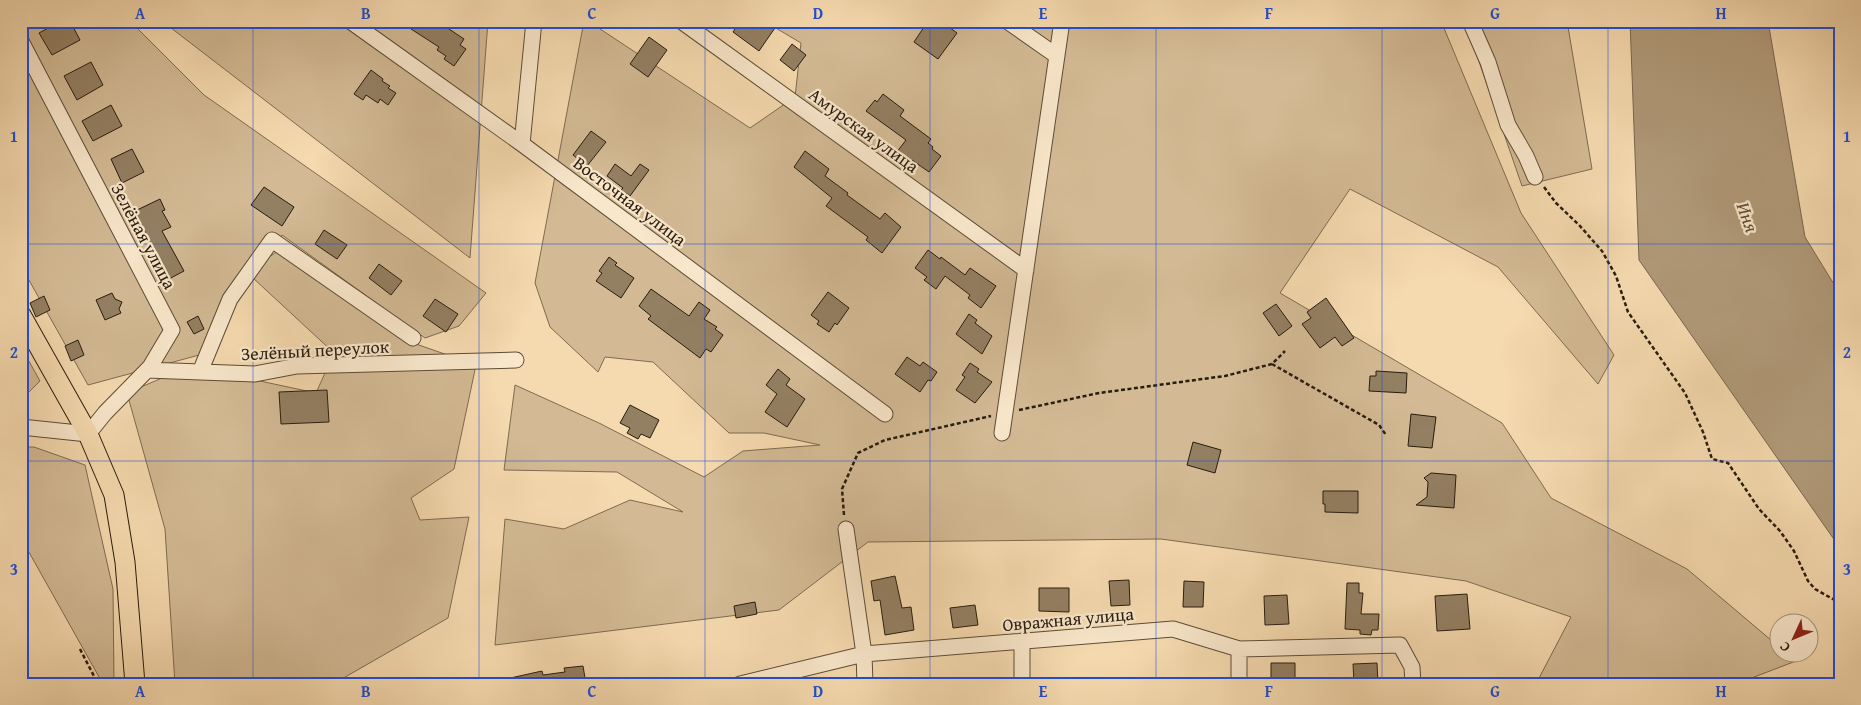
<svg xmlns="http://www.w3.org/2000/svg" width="1861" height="705" viewBox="0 0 1861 705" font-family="'Gentium Book Plus',serif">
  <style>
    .green { fill: #d3ba94; stroke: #7e6b51 }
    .water { fill: #b09978; stroke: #7a674e }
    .building { fill: #937f62; stroke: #281c0e }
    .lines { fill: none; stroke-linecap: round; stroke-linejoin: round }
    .minor-casing { stroke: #5c4c36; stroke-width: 17 }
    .major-casing { stroke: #281c0e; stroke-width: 21 }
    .path { stroke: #281c0e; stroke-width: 2.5; stroke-dasharray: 4 2.5; stroke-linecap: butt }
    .minor { stroke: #f9e7cb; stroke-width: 15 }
    .major { stroke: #f6daaf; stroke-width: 19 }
    .grid { fill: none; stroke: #1d4ed8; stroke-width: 1; stroke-opacity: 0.55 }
    .labels { text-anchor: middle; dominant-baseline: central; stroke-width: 4.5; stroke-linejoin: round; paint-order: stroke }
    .street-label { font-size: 18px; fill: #281c0e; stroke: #f9e7cb }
    .water-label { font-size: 19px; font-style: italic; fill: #5e4e38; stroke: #f9e7cb }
    .neatline { fill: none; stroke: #1d4ed8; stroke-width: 2 }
    .grid-label { font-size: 16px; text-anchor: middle; font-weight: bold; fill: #1d4ed8 }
  </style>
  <rect width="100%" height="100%" fill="#f6daaf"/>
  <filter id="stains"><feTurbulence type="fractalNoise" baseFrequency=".004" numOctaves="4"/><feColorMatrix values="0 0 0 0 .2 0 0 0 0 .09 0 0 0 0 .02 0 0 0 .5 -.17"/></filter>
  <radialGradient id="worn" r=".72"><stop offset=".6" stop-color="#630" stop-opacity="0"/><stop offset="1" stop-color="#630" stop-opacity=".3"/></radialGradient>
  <path class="green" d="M21 21H130L204 95 486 293 459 326 425 338 282 235 266 259 281 249 399 338 476 365 454 469 411 498 420 520 469 517 448 618 333 684H175L165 529 127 393 190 366 316 393 334 353 253 278 203 354 88 385 21 266Z
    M162 21H488L470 258Z
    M584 21H588L750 128 795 97 801 43 764 21H1441L1521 213 1614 355 1598 384 1498 267 1350 189 1280 293 1502 423 1551 498 1687 569 1778 646V652L1786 653 1796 661 1736 684H1548L1538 680 1571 617 1466 581 1161 539 868 542 779 610 495 645 505 519 564 529 630 500 683 512 617 472 504 470 515 385 599 423 704 477 743 451 820 445 764 433H729L653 362 605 357 598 372 550 327 535 283Z
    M1465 21H1567L1592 169 1522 186Z
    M21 347 40 381 21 400Z
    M21 447H34L85 465 113 589 114 684H103L21 538Z"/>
  <path class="water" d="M1630 21H1768L1805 237 1840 294V548L1639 260Z"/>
  <path class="building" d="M61 21H70L80 40 52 55 39 33Z
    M416 21H437L464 39 460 45 466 49 454 66 444 59 446 56 437 50 439 47 411 29Z
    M740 21H771L777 25 759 51 733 32Z
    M928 21H953L949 27 957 33 938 59 914 42Z
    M649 37 667 50 648 77 630 64Z
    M792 44 806 55 794 71 780 60Z
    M91 62 103 85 77 100 64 76Z
    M371 70 383 79 382 81 390 86 388 88 396 93 388 105 380 99 378 103 366 95 363 100 354 94Z
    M883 94 904 110 900 116 931 139 928 143 933 147 932 149 941 156 929 172 912 160 907 167 893 157 906 140 866 111 875 100 877 102Z
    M111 105 122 126 93 141 82 121Z
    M591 131 606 142 587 166 573 155Z
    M132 149 144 172 122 183 111 159Z
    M805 151 829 169 825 176 848 193 847 195 880 219 885 213 901 227 882 253 866 240 868 237 826 206 832 198 794 167Z
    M615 164 631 176 640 164 649 170 630 196 621 190 623 188 607 176Z
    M264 187 294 207 282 226 251 205Z
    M160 199 165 210 162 211 171 227 162 231 184 271 167 280 154 256 156 255 135 211Z
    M324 230 347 245 337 259 315 244Z
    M928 250 940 259 941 257 965 275 970 268 996 286 981 308 968 298 970 295 945 276 936 289 924 280 927 277 915 268Z
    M609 257 617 263 615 265 634 278 621 298 596 281 602 273 599 271Z
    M379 264 402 281 391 295 369 278Z
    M651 289 689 316 699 302 710 310 704 319 717 327 715 329 723 335 711 352 706 349 700 358 648 319 651 316 639 306Z
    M828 292 849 308 837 325 835 323 829 332 817 324 819 321 811 315Z
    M112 293 115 299 122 302 119 309 121 313 105 320 96 300Z
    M44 296 50 310 36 317 30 303Z
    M1326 298 1354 338 1342 346 1335 337 1320 348 1302 324 1311 318 1307 312Z
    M435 299 458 314 446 332 423 316Z
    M1276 304 1292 326 1279 336 1263 313Z
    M969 314 977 320 975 323 992 336 982 354 956 334Z
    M198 316 204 329 194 334 187 322Z
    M78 340 84 355 71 361 65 346Z
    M907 357 920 366 923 362 937 372 931 381 928 380 920 392 895 374Z
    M970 363 979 369 977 372 992 382 975 403 956 390 965 377 962 375Z
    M778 369 790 379 786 385 805 399 787 427 765 412 777 394 766 385Z
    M1376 371 1407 373 1406 393 1369 391 1370 376H1376Z
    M327 390 329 422 281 424 279 392Z
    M630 405 659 420 650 438 641 434 638 439 627 433 630 428 620 423Z
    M1411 414 1436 417 1432 448 1408 446Z
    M1193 442 1221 450 1215 473 1187 465Z
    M1431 473 1456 475 1454 508 1416 505 1427 497 1428 482 1424 478Z
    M1323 491H1358V513L1325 512V504H1323Z
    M895 576 902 608 911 607 914 630 885 635 880 600 874 601 871 581Z
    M1129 580 1130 605 1111 606 1109 581Z
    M1184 581 1204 582 1203 607H1183Z
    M1347 583H1359V593H1363L1361 614H1379L1378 630H1372L1371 635 1360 634V630L1345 629Z
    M1039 588H1069V612L1039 611Z
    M1467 594 1470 629 1437 631 1435 596Z
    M1287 595 1289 624 1265 625 1264 596Z
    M755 602 757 614 736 618 734 606Z
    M975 605 978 625 953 628 950 608Z
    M1271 663H1295V684H1271Z
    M1377 663 1378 684H1354L1353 664Z
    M583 666 586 684H507L506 679 542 671 543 675 565 672 564 668Z"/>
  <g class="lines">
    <g class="minor-casing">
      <path id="minor" d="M350 21 522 144 885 414
        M681 21 1026 270
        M1007 21 1057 56
        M1470 21 1488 62 1508 125 1526 156 1535 177
        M21 41 172 330 150 367 105 413 88 434 21 427
        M522 144 534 21
        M147 370 255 374 297 366 516 360
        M200 372 230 299 272 240 413 338
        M1002 433 1062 21
        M846 529 864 654 865 684
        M1022 641V684
        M740 684 864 654 1173 629 1239 649 1400 645 1412 667 1413 684
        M1239 684V649"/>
    </g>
    <g class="major-casing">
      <path id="major" d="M21 315 88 434 114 495 125 562 135 684"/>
    </g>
    <path class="path" d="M1544 187 1556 203 1580 226 1602 251 1616 276 1628 312 1685 393 1703 432 1712 459 1728 463 1759 509 1780 531 1794 551 1808 581 1815 589 1840 603
      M1272 364 1379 425 1386 435
      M1019 410 1099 393 1225 376 1272 364 1285 351
      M844 515 842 489 858 453 885 440 991 416
      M80 649 98 684"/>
    <use href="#minor" class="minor"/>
    <use href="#major" class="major"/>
  </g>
  <path class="grid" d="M253 21V684M479 21V684M705 21V684M930 21V684M1156 21V684M1382 21V684M1608 21V684M21 244H1840M21 461H1840"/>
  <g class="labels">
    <g class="street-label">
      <text transform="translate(864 130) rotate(36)">Амурская улица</text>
      <text transform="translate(630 201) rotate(37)">Восточная улица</text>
      <text transform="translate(144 236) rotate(62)">Зелёная улица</text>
      <text transform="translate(315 350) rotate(-3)">Зелёный переулок</text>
      <text transform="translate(1068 619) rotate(-5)">Овражная улица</text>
    </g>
    <g class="water-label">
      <text transform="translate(1748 217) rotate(70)">Иня</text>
    </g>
  </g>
  <rect width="1861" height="705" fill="none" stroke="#f6daaf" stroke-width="55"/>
  <g transform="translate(1794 638) rotate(226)"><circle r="24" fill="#f9e7cb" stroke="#a5967f"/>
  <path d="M0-4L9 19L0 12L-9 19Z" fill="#8f2418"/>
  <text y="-8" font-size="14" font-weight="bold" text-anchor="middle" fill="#281c0e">С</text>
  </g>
  <rect x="28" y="28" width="1806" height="650" class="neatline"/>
  <g class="grid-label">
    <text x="140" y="19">A</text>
    <text x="366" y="19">B</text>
    <text x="592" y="19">C</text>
    <text x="818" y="19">D</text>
    <text x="1043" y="19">E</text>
    <text x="1269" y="19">F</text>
    <text x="1495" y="19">G</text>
    <text x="1721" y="19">H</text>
    <text x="14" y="142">1</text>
    <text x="1847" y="142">1</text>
    <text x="14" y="358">2</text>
    <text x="1847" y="358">2</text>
    <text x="14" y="575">3</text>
    <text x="1847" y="575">3</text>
    <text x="140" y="697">A</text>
    <text x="366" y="697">B</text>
    <text x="592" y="697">C</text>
    <text x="818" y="697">D</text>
    <text x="1043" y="697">E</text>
    <text x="1269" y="697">F</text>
    <text x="1495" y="697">G</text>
    <text x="1721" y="697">H</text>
  </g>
  <rect width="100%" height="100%" filter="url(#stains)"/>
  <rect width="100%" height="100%" fill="url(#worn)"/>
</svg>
